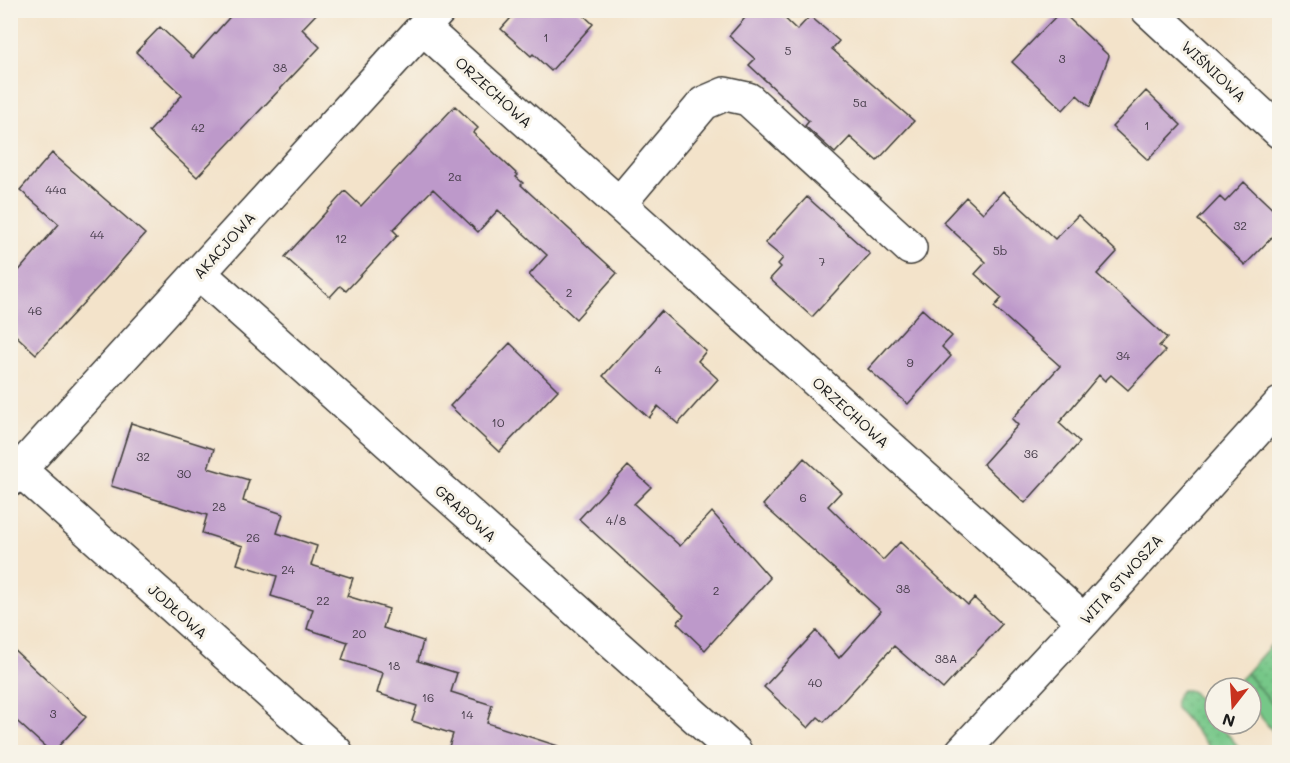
<svg xmlns="http://www.w3.org/2000/svg" width="1290" height="763" viewBox="0 0 1290 763" font-family="Mali,sans-serif">
  <style>
    .grass { fill: url(#grass-dots); stroke: #497252; stroke-width: 1.5 }
    .garden { fill: #76c788; stroke: #497252; stroke-width: 1.5 }
    .building { fill: #bd99ca }
    .lines { fill: none; stroke-linecap: round; stroke-linejoin: round }
    .minor-casing { stroke: #3c3a36; stroke-width: 36 }
    .minor { stroke: #fff; stroke-width: 33 }
    .labels { text-anchor: middle; dominant-baseline: central; stroke-width: 6; stroke-linejoin: round; paint-order: stroke }
    .number-label { font-size: 12px; fill: #443b48 }
    .street-label { font-size: 15px; fill: #1c1c1c; stroke: #f7f3e8 }
  </style>
  <defs>
    <pattern id="grass-dots" width="8" height="8" patternUnits="userSpaceOnUse" patternTransform="scale(1.5)"><rect width="8" height="8" fill="#76c788"/><path d="M2 2h.1M6 6h.1" fill="none" stroke="#66aa75" stroke-width="1.8" stroke-linecap="round"/></pattern>
  </defs>
  <rect width="100%" height="100%" fill="#f7f3e8"/>
  <filter id="ink" filterUnits="userSpaceOnUse"><feTurbulence type="fractalNoise" baseFrequency=".0167" numOctaves="2"/><feDisplacementMap in="SourceGraphic" scale="12" xChannelSelector="R" yChannelSelector="G"/><feConvolveMatrix kernelMatrix="1 2 1 2 8 2 1 2 1" color-interpolation-filters="sRGB"/></filter>
  <filter id="wash" filterUnits="userSpaceOnUse"><feTurbulence type="fractalNoise" baseFrequency=".008" numOctaves="4" result="noise"/><feDisplacementMap in="SourceGraphic" scale="24" xChannelSelector="R" yChannelSelector="G"/><feGaussianBlur stdDeviation="1.35" result="paint"/><feColorMatrix in="noise" values="0 0 0 0 0 0 0 0 0 0 0 0 0 0 0 0 0 1.4 0 .05"/><feComposite in="paint" operator="in"/></filter>
  <g filter="url(#wash)">
    <rect width="100%" height="100%" fill="#f3e3ca"/>
    <path class="grass" d="M1273 643 1279 650V712L1246 673Z
      M1182 690H1188L1193 692 1215 719V724H1219L1243 752H1214L1176 708C1173 700 1176 695 1182 690Z"/>
    <path class="garden" d="M1246 673 1279 712V739L1251 705V688H1237L1234 685Z"/>
    <g id="blocks">
      <path class="building" d="M236 10H320L302 29 320 47 197 177 149 132 182 95 136 52 160 27 193 58Z
        M518 10H578L593 24 551 71 533 54 531 56 501 29Z
        M752 10H776L797 30 810 16 839 41 832 49 914 121 877 161 850 137 835 153 805 126 809 121 749 65 755 59 729 36Z
        M1061 11 1109 56 1090 107 1077 95 1063 110 1012 62Z
        M1146 91 1181 125 1148 160 1112 127Z
        M455 106 478 128 473 133 518 175 516 177 523 183 521 185 617 273 576 319 529 275 547 255 498 210 478 232 433 189 393 230 398 235 346 291 340 286 330 297 285 257 345 191 361 206Z
        M52 153 145 234 103 282 36 354 10 330V281L59 224 20 190Z
        M1244 182 1280 216V229L1245 265 1198 220 1220 197 1225 202Z
        M1003 191 1055 239 1078 215 1117 252 1097 274 1167 338 1159 346 1165 351 1128 390 1111 375 1105 381 1099 375 1059 423 1080 442 1025 503 983 464 1018 425 1012 419 1060 366 994 307 1002 298 975 274 986 262 943 222 966 197 983 213Z
        M807 197 870 254 812 317 770 279 781 267 778 264 783 258 765 243Z
        M922 309 952 336 942 347 951 356 908 404 868 369Z
        M661 311 706 351 698 361 718 379 678 424 658 406 649 418 603 376Z
        M510 343 558 390 499 452 450 406Z
        M131 423 214 449 208 468 249 480 243 501 283 514 277 533 317 546 311 565 353 578 347 596 389 609 383 628 423 641 418 661 457 673 451 692 492 705 487 723 558 746 557 753H447L453 734 412 721 417 706 377 693 383 673 342 660 348 642 307 629 313 609 271 596 277 576 237 564 243 546 202 533 207 515 111 486Z
        M804 458 841 492 828 506 883 560 900 542 968 605 974 598 1002 624 943 689 894 646 824 722 818 717 808 728 764 687 816 631 839 658 881 611 763 505Z
        M628 466 651 487 634 504 680 546 712 512 770 578 705 650 677 623 684 615 579 519Z
        M10 646 86 717 52 753 10 715Z"/>
    </g>
  </g>
  <g filter="url(#ink)">
    <use href="#blocks" fill-opacity="0" stroke="#3c3a36" stroke-width="1.5"/>
    <g class="lines">
      <g class="minor-casing">
        <path id="minor" d="M1148 10 1280 132
          M423 28 1084 621
          M619 204 704 103 725 94 748 99 910 248
          M199 273 735 752
          M20 470 336 752
          M10 480 199 273 439 10
          M962 752 1084 621 1280 404"/>
      </g>
      <use href="#minor" class="minor"/>
    </g>
  </g>
  <g class="labels">
    <g class="number-label">
      <text x="546" y="37">1</text>
      <text x="788" y="50">5</text>
      <text x="1062" y="58">3</text>
      <text x="280" y="67">38</text>
      <text x="860" y="102">5a</text>
      <text x="1147" y="125">1</text>
      <text x="198" y="127">42</text>
      <text x="455" y="176">2a</text>
      <text x="56" y="189">44a</text>
      <text x="1240" y="225">32</text>
      <text x="97" y="234">44</text>
      <text x="341" y="238">12</text>
      <text x="1000" y="250">5b</text>
      <text x="822" y="261">7</text>
      <text x="569" y="292">2</text>
      <text x="35" y="310">46</text>
      <text x="1123" y="355">34</text>
      <text x="910" y="362">9</text>
      <text x="658" y="369">4</text>
      <text x="498" y="422">10</text>
      <text x="1031" y="453">36</text>
      <text x="143" y="456">32</text>
      <text x="184" y="473">30</text>
      <text x="803" y="497">6</text>
      <text x="219" y="506">28</text>
      <text x="616" y="520">4/8</text>
      <text x="253" y="537">26</text>
      <text x="288" y="569">24</text>
      <text x="903" y="588">38</text>
      <text x="716" y="590">2</text>
      <text x="323" y="600">22</text>
      <text x="359" y="633">20</text>
      <text x="946" y="658">38A</text>
      <text x="394" y="665">18</text>
      <text x="815" y="682">40</text>
      <text x="428" y="697">16</text>
      <text x="53" y="713">3</text>
      <text x="467" y="714">14</text>
    </g>
    <g class="street-label">
      <text transform="translate(1214 71) rotate(43)">WIŚNIOWA</text>
      <text transform="translate(494 92) rotate(42)">ORZECHOWA</text>
      <text transform="translate(224 245) rotate(-48)">AKACJOWA</text>
      <text transform="translate(851 412) rotate(42)">ORZECHOWA</text>
      <text transform="translate(466 513) rotate(42)">GRABOWA</text>
      <text transform="translate(1121 579) rotate(-48)">WITA STWOSZA</text>
      <text transform="translate(178 611) rotate(42)">JODŁOWA</text>
    </g>
  </g>
  <rect width="1290" height="763" fill="none" stroke="#f7f3e8" stroke-width="36"/>
  <g transform="translate(1233 706) rotate(197)"><circle r="28" fill="#f7f3e8" stroke="#9f9d96" stroke-width="1.5"/>
  <path d="M0-4.5L10 22L0 15L-10 22Z" fill="#c8321e"/>
  <text y="-9" font-size="16" font-weight="bold" text-anchor="middle" fill="#1c1c1c">N</text>
  </g>
</svg>
